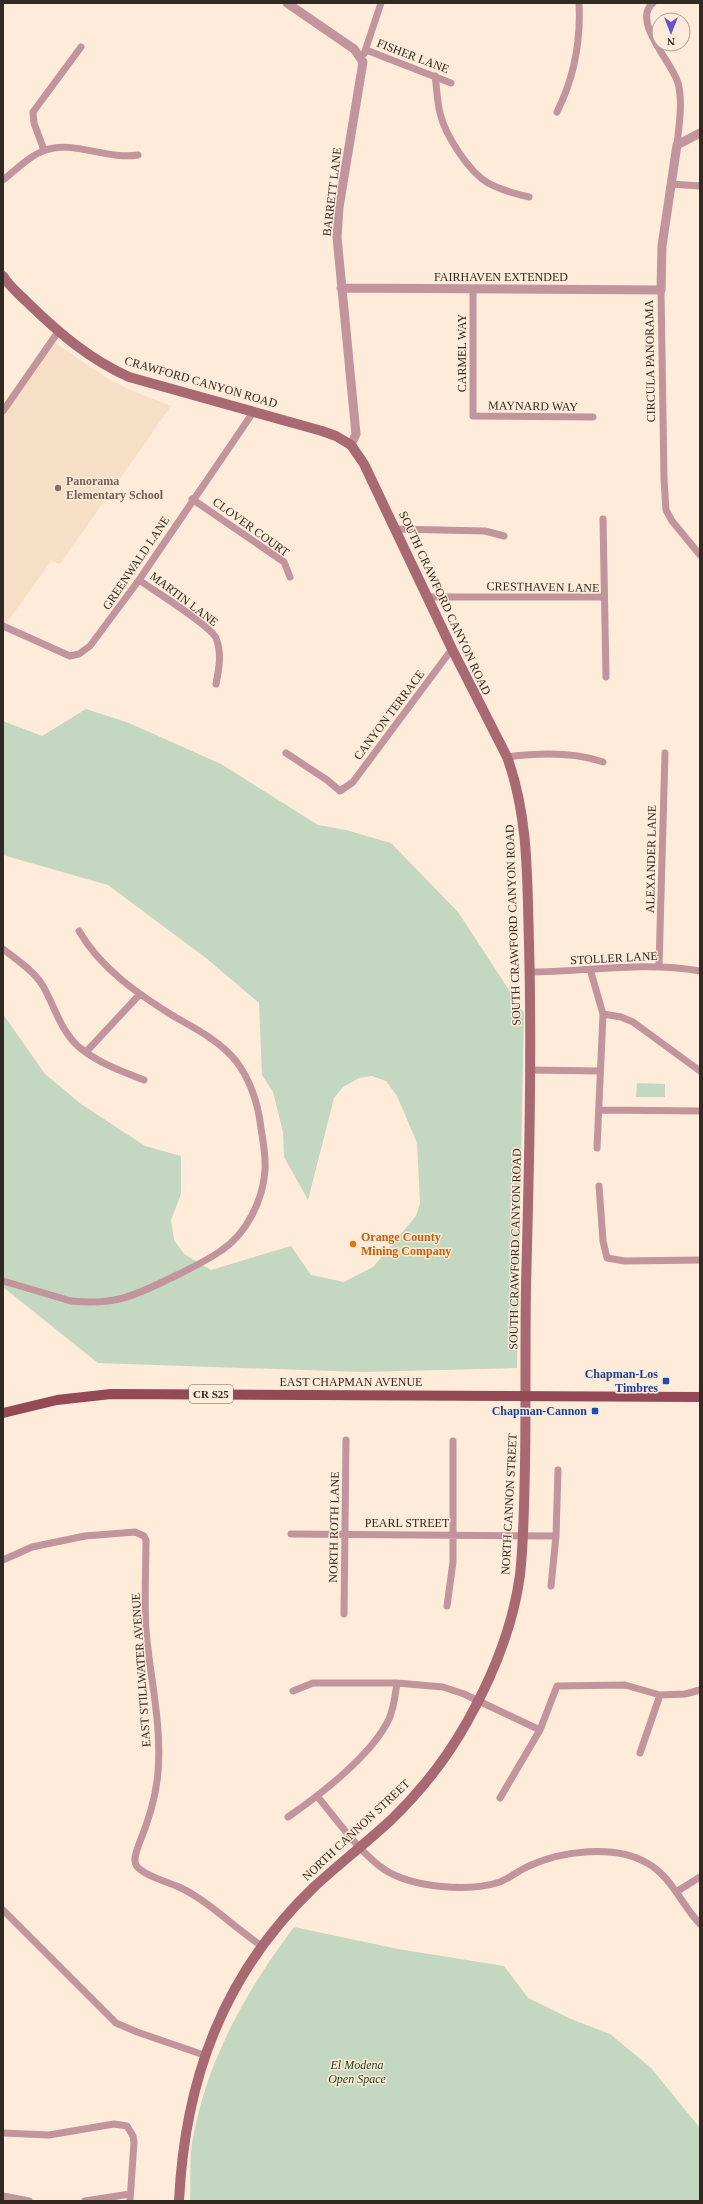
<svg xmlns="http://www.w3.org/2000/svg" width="703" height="2204" viewBox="0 0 703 2204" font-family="Georgia,serif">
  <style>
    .built { fill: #f7dfc7 }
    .green { fill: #c3d7c1 }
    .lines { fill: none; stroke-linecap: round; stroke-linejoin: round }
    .minor { stroke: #c1959b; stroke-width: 7 }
    .tertiary { stroke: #c1959b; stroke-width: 9 }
    .secondary { stroke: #a86972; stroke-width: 10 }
    .primary { stroke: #944956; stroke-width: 10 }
    .education-dot { fill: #8d6e63; stroke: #feebd9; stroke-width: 1.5 }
    .food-dot { fill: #e8710a; stroke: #feebd9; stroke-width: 1.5 }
    .transit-dot { fill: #1a4fb4; stroke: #feebd9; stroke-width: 1.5 }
    .labels { text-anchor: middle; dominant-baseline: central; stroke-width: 3; stroke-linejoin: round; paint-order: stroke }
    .shield { fill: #feebd9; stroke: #6e645a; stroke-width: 1 }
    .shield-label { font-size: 11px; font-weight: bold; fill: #312a23 }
    .street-label { font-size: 12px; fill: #312a23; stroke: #feebd9 }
    .education-label { font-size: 12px; font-weight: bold; fill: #785e54; stroke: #feebd9; text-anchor: start }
    .food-label { font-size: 12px; font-weight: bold; fill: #c56008; stroke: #feebd9; text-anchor: start }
    .transit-label { font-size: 12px; font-weight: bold; fill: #164399; stroke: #feebd9; text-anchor: end }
    .park-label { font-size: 12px; font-style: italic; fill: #143f11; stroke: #feebd9 }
  </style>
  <rect width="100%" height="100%" fill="#feebd9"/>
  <path class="built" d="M54 342 105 377 128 389 171 406 60 564 51 561 6 624 3 622V415Z"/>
  <path class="green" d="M86 709 129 723 221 764 318 825 346 830 391 843 458 912 524 1013 517 1368 362 1372 98 1363 3 1287V1014L45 1074 81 1104 145 1146 181 1156V1194L171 1220 174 1240 184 1254 211 1270 291 1246 311 1275 344 1282 373 1267 416 1216 420 1203 417 1143 397 1096 386 1081 372 1076 359 1078 343 1087 334 1098 308 1200 284 1157 283 1132 273 1092 262 1075 259 1003 206 958 108 885 3 855V721L42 736Z
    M637 1083 665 1084V1097H636Z
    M294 1927 398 1949 504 1966 528 1998 571 2019 610 2034 651 2068 700 2128V2201H190C191 2182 189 2162 192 2143 206 2062 245 1992 294 1927Z"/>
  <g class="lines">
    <path class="minor" d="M653 3C631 21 672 62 678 83 683 102 679 125 677 145
      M366 50 451 83
      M364 54 381 3
      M435 76C437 89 437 101 440 113 445 135 469 172 488 183 501 190 515 194 529 197
      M557 112C574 78 581 42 579 3
      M44 150 34 123 33 112 81 47
      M3 180C16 170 30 155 46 150 71 140 108 160 138 155
      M671 184 700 186
      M473 289V416L593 417
      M661 290 664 479 666 510 672 521 700 555
      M3 411 58 332
      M192 499 284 562 290 577
      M603 519 606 677
      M395 529 485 531 504 536
      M139 580C153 590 210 625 216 638 222 653 219 669 216 684
      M427 597H604
      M3 626 70 656 79 654 90 646 139 580 254 411
      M286 753 327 780 340 791 353 782 452 649
      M507 757C537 753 574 752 603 762
      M3 949C17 960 34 971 43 986 55 1007 60 1030 79 1047 98 1063 121 1071 144 1080
      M659 966 665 753
      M590 969 603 1014 597 1148
      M529 972C587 972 643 961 700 971
      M603 1014 621 1017 633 1022 700 1071
      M86 1052 140 994
      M529 1070 600 1071
      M599 1110 700 1111
      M599 1186 603 1241 607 1258 625 1261 700 1260
      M3 1281 71 1301C117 1306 138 1294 177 1275 193 1267 208 1260 222 1250 247 1233 263 1200 265 1170 266 1156 263 1142 261 1128 258 1103 251 1081 236 1061 220 1041 196 1029 175 1017 138 994 101 969 79 931
      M291 1534 556 1536
      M3 1560 32 1547 85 1536 135 1532 144 1536 146 1540C146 1570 144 1601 146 1630 150 1678 162 1724 158 1772 156 1798 149 1820 139 1844 137 1850 133 1859 136 1865 141 1875 171 1883 181 1888 210 1902 234 1928 262 1946
      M551 1586 556 1536 558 1470
      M447 1606 453 1562V1441
      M344 1614 346 1440
      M293 1691 313 1683H397L443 1687 464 1694 540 1730
      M640 1753 660 1695
      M317 1796C337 1820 360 1853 385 1870 414 1888 469 1892 500 1882 510 1878 519 1870 529 1866 561 1851 615 1844 647 1863 671 1876 681 1904 700 1924
      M500 1798 540 1730 557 1686 625 1685 660 1695 685 1694 700 1690
      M288 1817C320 1795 372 1755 389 1719 394 1708 395 1696 397 1683
      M676 1892 700 1877
      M3 1910 116 2023 137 2032 204 2055
      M3 2133 49 2135 114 2124 127 2126 133 2136 134 2142 130 2201
      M3 2196 29 2201
      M85 2201 130 2194"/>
    <path class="tertiary" d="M287 3 354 49 363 62 339 207 337 237 356 434 351 445
      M341 288 661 290 662 246 677 145 700 133"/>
    <path class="secondary" d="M3 276C9 286 20 295 28 303 59 333 89 359 129 377L322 431 336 436 351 445 364 464 452 649 507 757C529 817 527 880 529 943 532 1057 529 1172 526 1286 525 1346 526 1406 525 1466 524 1502 524 1539 520 1575 513 1627 493 1676 467 1722 447 1758 421 1791 391 1820 366 1843 339 1864 314 1887 224 1973 185 2078 179 2201"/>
    <path class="primary" d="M3 1413 57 1400 111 1394 700 1397"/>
  </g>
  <circle class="education-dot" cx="58" cy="488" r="4"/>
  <circle class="food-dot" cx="353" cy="1244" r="4"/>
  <g class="transit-dot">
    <rect x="662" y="1377" width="8" height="8" rx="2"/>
    <rect x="591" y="1407" width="8" height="8" rx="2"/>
  </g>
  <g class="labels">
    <rect class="shield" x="189" y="1385" width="44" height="18" rx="3"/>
    <g class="shield-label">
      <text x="211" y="1394">CR S25</text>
    </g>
    <g class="street-label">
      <text transform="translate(413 56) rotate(21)">FISHER LANE</text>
      <text transform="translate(332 192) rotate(-83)">BARRETT LANE</text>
      <text x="501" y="277">FAIRHAVEN EXTENDED</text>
      <text transform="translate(462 353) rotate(-90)">CARMEL WAY</text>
      <text transform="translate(650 361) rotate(-91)">CIRCULA PANORAMA</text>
      <text transform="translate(201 382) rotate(16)">CRAWFORD CANYON ROAD</text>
      <text transform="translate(533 406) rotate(1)">MAYNARD WAY</text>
      <text transform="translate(251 527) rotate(36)">CLOVER COURT</text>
      <text transform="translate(136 563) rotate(-56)">GREENWALD LANE</text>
      <text transform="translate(543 587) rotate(1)">CRESTHAVEN LANE</text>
      <text transform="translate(184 599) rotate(37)">MARTIN LANE</text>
      <text transform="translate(445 603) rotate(65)">SOUTH CRAWFORD CANYON ROAD</text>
      <text transform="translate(389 715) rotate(-53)">CANYON TERRACE</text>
      <text transform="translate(651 859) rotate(-89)">ALEXANDER LANE</text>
      <text transform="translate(513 925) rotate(-92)">SOUTH CRAWFORD CANYON ROAD</text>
      <text transform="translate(614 958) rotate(-3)">STOLLER LANE</text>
      <text transform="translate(515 1249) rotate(-89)">SOUTH CRAWFORD CANYON ROAD</text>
      <text x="351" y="1382">EAST CHAPMAN AVENUE</text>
      <text transform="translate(509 1504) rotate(-87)">NORTH CANNON STREET</text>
      <text x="407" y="1523">PEARL STREET</text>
      <text transform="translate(334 1527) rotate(-89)">NORTH ROTH LANE</text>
      <text transform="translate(141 1670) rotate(-94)">EAST STILLWATER AVENUE</text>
      <text transform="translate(356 1830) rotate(-43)">NORTH CANNON STREET</text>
    </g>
    <g class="education-label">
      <text x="66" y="481">Panorama<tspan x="66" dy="14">Elementary School</tspan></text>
    </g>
    <g class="food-label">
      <text x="361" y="1237">Orange County<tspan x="361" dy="14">Mining Company</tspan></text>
    </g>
    <g class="transit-label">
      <text x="658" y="1374">Chapman-Los<tspan x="658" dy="14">Timbres</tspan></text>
      <text x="587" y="1411">Chapman-Cannon</text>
    </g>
    <g class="park-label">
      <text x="357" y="2065">El Modena<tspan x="357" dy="14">Open Space</tspan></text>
    </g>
  </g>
  <rect width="703" height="2204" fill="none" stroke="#312a23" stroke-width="8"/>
  <g transform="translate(671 32) rotate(180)"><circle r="19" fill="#feebd9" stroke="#ac9e90"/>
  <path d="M0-3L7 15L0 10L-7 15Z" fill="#6354cd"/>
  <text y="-6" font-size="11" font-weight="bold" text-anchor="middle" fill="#312a23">N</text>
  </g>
</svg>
